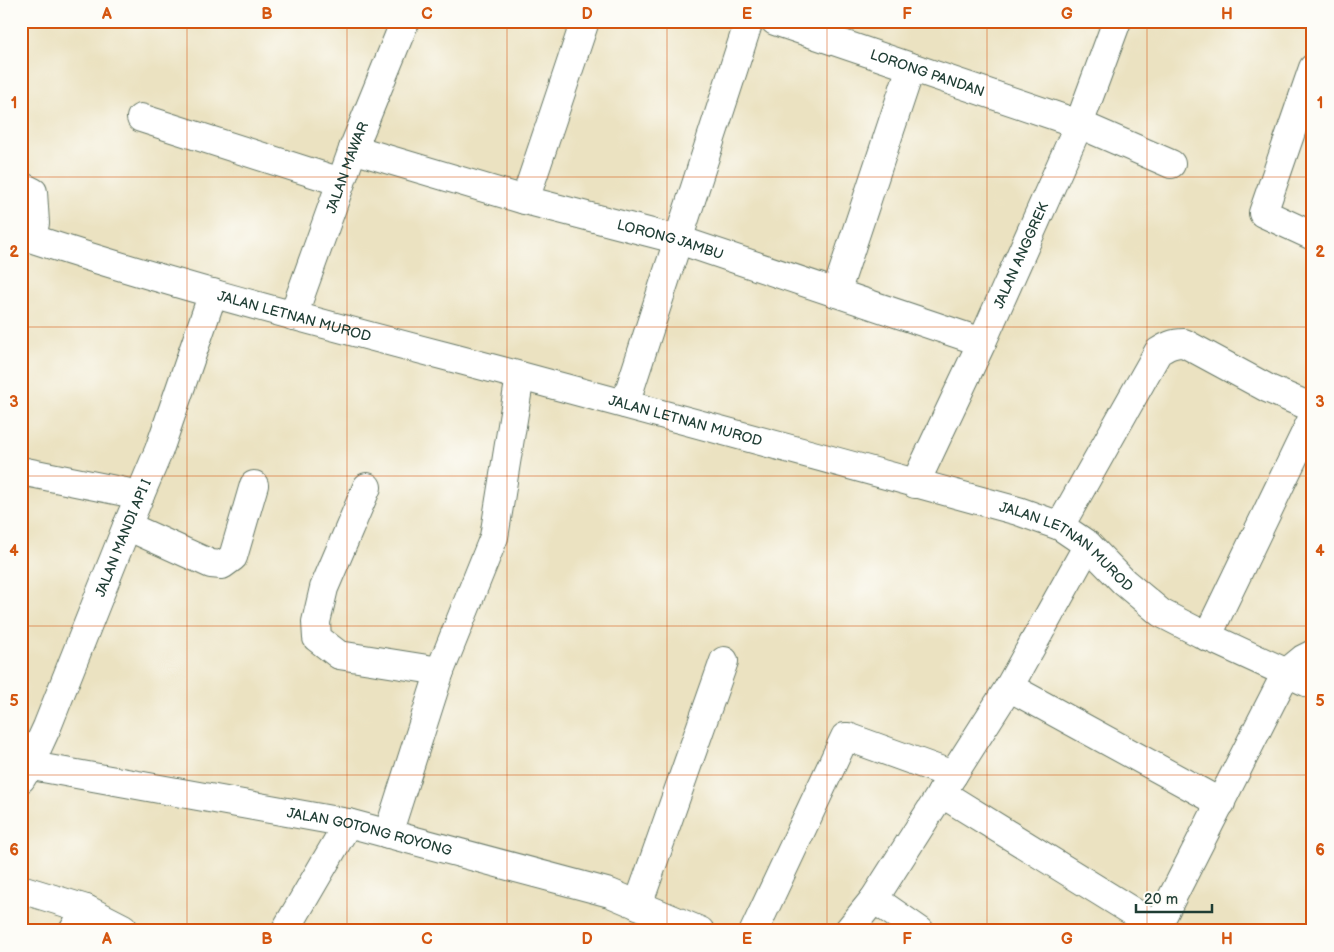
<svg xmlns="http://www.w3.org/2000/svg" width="1334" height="952" viewBox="0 0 1334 952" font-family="'Balsamiq Sans',sans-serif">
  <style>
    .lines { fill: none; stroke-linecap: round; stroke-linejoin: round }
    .minor-casing { stroke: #667765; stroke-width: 30 }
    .minor { stroke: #fff; stroke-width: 28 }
    .grid { fill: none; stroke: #d45610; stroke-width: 1; stroke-opacity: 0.55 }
    .labels { text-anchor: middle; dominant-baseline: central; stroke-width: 4; stroke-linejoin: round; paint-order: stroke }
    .street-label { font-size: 14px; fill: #1f3d34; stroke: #fdfcf7 }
    .neatline { fill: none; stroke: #d45610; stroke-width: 2 }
    .grid-label { font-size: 16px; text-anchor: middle; font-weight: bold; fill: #d45610 }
  </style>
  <rect width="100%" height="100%" fill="#fdfcf7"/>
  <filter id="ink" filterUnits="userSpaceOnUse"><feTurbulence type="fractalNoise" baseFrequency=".02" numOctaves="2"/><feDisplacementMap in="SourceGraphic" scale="10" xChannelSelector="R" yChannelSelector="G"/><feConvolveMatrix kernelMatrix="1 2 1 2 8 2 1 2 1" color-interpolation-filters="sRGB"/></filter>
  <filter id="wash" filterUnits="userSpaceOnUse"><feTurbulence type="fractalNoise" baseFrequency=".0096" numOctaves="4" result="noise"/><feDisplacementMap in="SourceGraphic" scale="20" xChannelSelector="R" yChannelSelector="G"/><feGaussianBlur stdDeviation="1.12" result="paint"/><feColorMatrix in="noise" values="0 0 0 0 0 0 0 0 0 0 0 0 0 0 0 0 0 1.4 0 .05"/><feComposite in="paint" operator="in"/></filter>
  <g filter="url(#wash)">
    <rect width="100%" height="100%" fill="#ebe2c1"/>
  </g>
  <g filter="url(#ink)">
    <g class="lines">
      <g class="minor-casing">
        <g id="minor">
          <path id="s1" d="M775 21 1079 124 1171 164"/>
          <path d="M1313 68 1263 213 1313 236"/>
          <path d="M141 118 341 182"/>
          <path id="s2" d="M353 149 525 200 679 240 982 342"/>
          <path d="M21 186 33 192 35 223 32 238"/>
          <path d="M525 200 585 21"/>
          <path id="s3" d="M21 235C184 289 351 331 517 375 684 419 851 466 1018 511L1060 526 1088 545 1124 582 1161 613 1200 633 1313 685"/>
          <path d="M836 293 911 67"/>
          <path id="s4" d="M293 316 353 149 405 21"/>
          <path d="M625 404 749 21"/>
          <path d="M21 471 140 495"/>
          <path id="s5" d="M915 484 982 342 1079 124 1117 21"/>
          <path d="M367 487 324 588 316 622 317 638 339 655 440 671"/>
          <path d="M127 526 211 564 222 565 233 557 254 485"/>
          <path d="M1060 526 1158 352C1167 346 1173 343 1184 343L1269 389 1313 408"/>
          <path d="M1207 637 1313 417"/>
          <path d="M1009 687 1221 803"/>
          <path id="s6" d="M21 764 348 823 610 893 700 931"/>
          <path id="s7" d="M21 779 29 766 47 727 127 526 159 450 213 293"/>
          <path d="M941 793 1164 931"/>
          <path d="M388 834 440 671 494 537 520 376"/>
          <path d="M21 889 86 909 123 928 125 931"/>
          <path d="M874 899 920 931"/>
          <path d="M638 905 724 661"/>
          <path d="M73 931 86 909"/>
          <path d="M285 931 348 823"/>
          <path d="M754 931 845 737H848L953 775"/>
          <path d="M848 931 874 899 1009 687 1088 545"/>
          <path d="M1155 931 1286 673 1303 659 1313 654"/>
        </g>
      </g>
      <use href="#minor" class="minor"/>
    </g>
  </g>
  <path class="grid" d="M187 21V931M347 21V931M507 21V931M667 21V931M827 21V931M987 21V931M1147 21V931M21 177H1313M21 327H1313M21 476H1313M21 626H1313M21 775H1313"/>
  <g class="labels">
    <g class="street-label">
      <text stroke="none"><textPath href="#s1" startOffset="161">LORONG PANDAN</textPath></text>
      <text stroke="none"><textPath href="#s4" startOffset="158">JALAN MAWAR</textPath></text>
      <text stroke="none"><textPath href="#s2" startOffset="330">LORONG JAMBU</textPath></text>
      <text stroke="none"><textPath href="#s5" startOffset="252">JALAN ANGGREK</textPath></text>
      <text stroke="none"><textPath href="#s3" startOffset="285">JALAN LETNAN MUROD</textPath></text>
      <text stroke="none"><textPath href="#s3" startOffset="690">JALAN LETNAN MUROD</textPath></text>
      <text stroke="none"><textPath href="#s7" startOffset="262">JALAN MANDI API I</textPath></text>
      <text stroke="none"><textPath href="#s3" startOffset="1095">JALAN LETNAN MUROD</textPath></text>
      <text stroke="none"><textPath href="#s6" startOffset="355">JALAN GOTONG ROYONG</textPath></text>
    </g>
  </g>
  <rect width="1334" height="952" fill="none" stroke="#fdfcf7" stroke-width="55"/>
  <path d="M1136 904v8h76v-8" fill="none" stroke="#1f3d34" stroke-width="2.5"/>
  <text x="1144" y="904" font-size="15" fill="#1f3d34" stroke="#fdfcf7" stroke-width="4" paint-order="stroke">20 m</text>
  <rect x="28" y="28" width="1278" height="896" class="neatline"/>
  <g class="grid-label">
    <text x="107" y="19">A</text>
    <text x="267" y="19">B</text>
    <text x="427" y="19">C</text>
    <text x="587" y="19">D</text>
    <text x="747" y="19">E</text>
    <text x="907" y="19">F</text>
    <text x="1067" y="19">G</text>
    <text x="1227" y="19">H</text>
    <text x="14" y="108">1</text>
    <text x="1320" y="108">1</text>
    <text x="14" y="257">2</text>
    <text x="1320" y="257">2</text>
    <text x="14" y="407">3</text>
    <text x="1320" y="407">3</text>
    <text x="14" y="556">4</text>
    <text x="1320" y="556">4</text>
    <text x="14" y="706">5</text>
    <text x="1320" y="706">5</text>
    <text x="14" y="855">6</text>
    <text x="1320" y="855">6</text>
    <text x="107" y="944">A</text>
    <text x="267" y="944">B</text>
    <text x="427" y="944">C</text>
    <text x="587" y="944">D</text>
    <text x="747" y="944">E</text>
    <text x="907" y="944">F</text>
    <text x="1067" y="944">G</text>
    <text x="1227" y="944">H</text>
  </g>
</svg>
